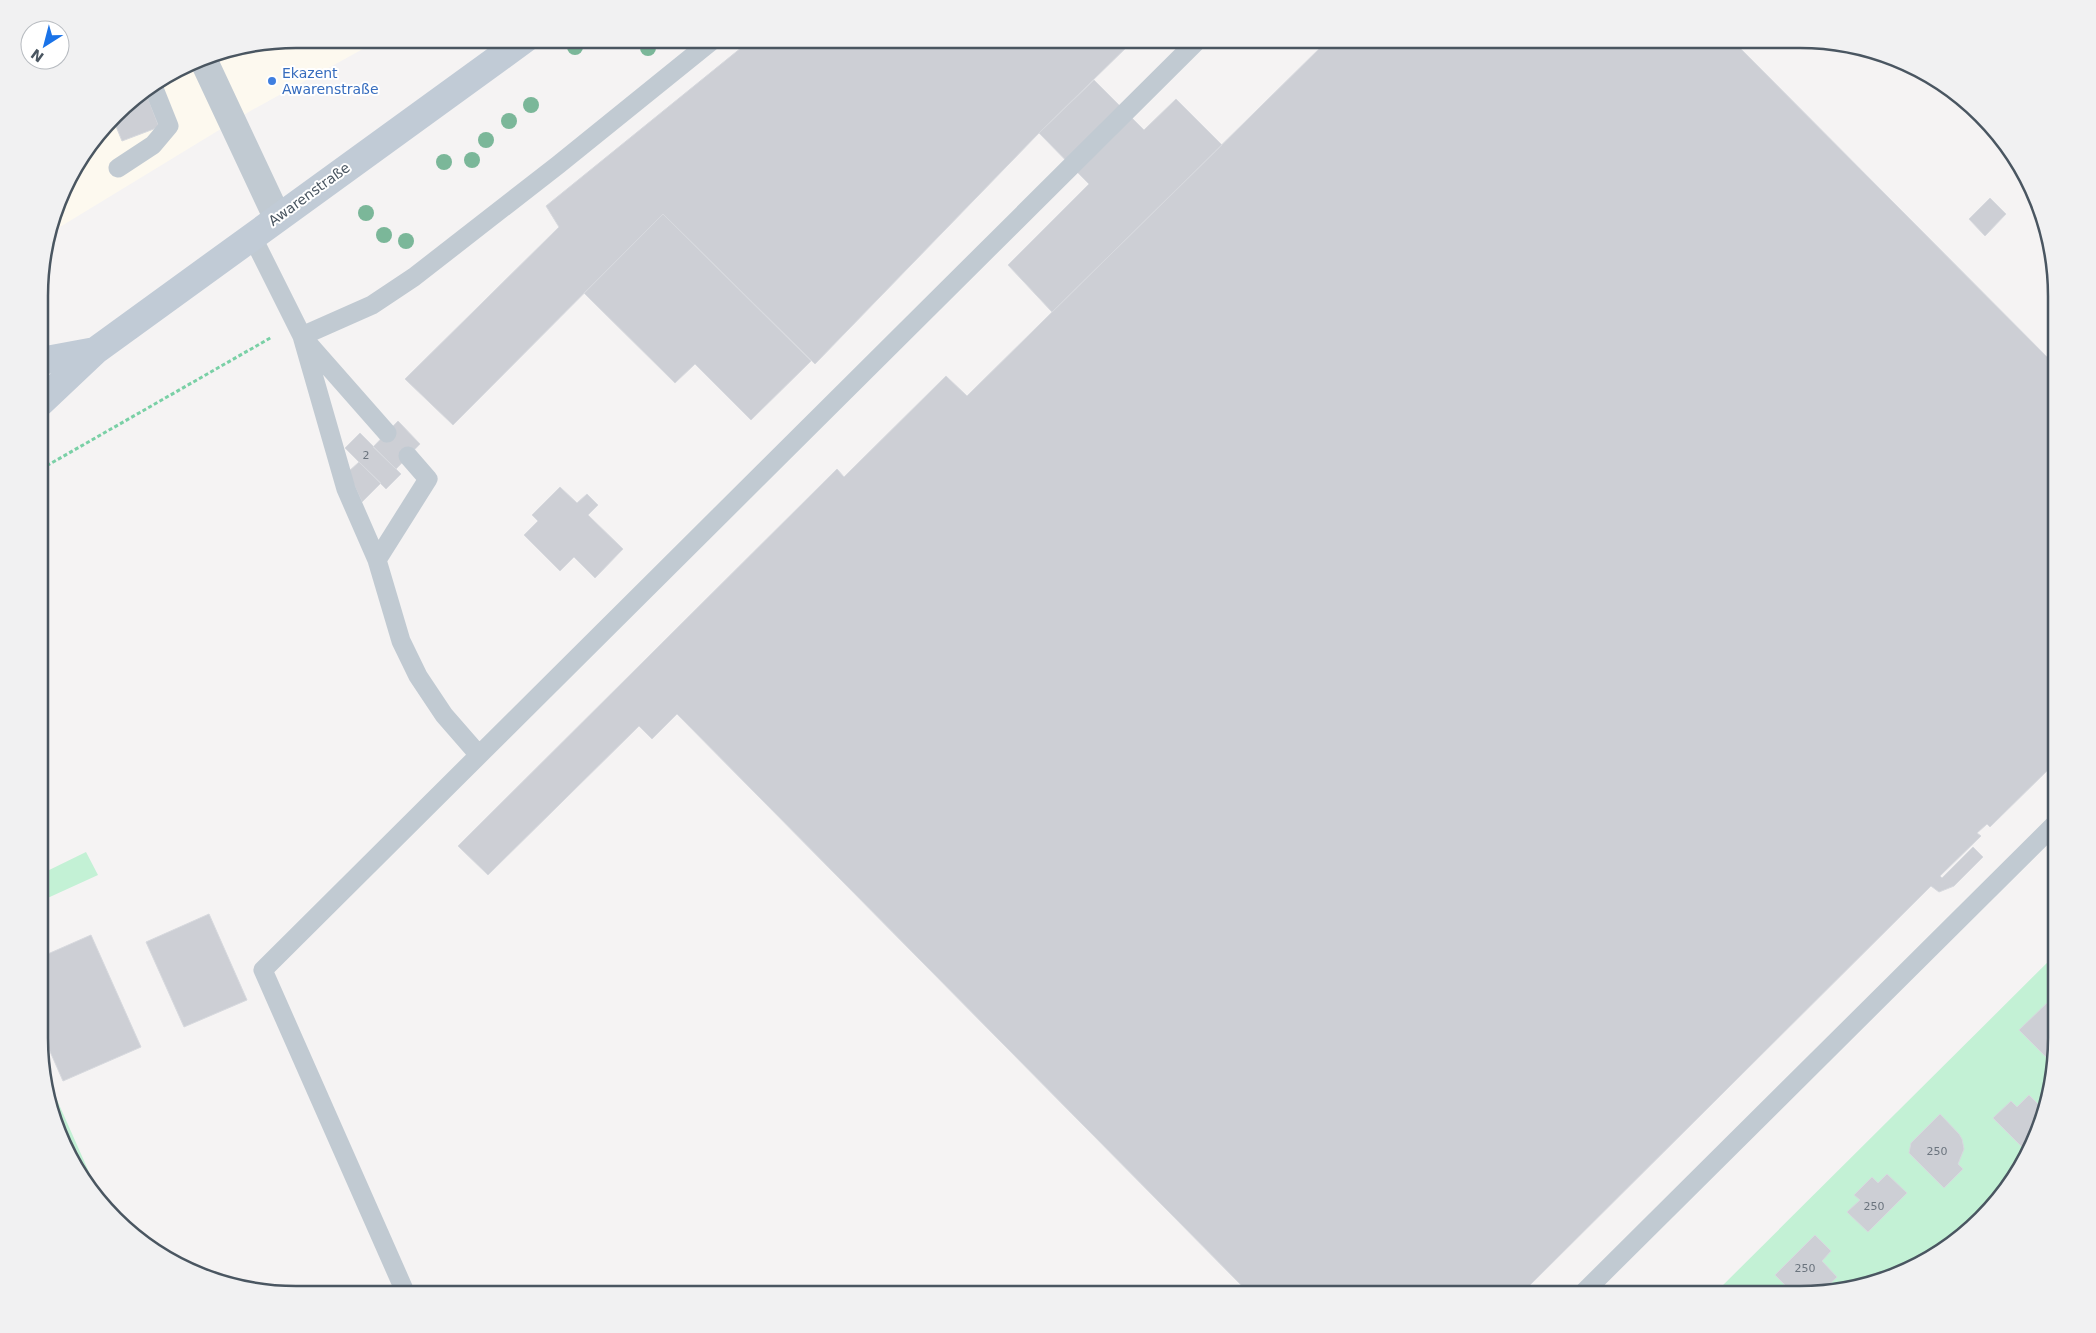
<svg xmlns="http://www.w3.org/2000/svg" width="2096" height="1333" viewBox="0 0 2096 1333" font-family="'DejaVu Sans',sans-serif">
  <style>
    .commercial { fill: #fdf9ef }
    .green { fill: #c3f1d5 }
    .building { fill: #cdcfd5; stroke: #d7d9de }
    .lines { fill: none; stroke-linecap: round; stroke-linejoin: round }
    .path { stroke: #7ad0a6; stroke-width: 3; stroke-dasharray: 4 2.5; stroke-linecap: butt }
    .lane { stroke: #c1cad2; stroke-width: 19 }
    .street { stroke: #c1cad2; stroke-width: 28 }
    .secondary { stroke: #c1cbd6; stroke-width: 28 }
    .tree { fill: #7bb799 }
    .shop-dot { fill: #3f7fe0; stroke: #fff; stroke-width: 2 }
    .labels { text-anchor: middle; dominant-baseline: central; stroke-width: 4; stroke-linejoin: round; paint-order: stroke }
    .number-label { font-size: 11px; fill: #6b747e }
    .shop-label { font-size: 14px; fill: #366cbe; stroke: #fff; text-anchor: start }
    .street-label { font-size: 14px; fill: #4a5661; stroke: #fff }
    .rim { fill: none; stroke: #4a5661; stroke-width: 2.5 }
  </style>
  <rect width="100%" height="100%" fill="#f5f3f3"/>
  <path class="commercial" d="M295 39H381L252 110 50 233 65 181 126 103 197 58Z"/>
  <path class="green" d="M86 852 98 875 41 901V874Z
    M2057 953V1054L2044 1120 2014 1180 1970 1230 1929 1260 1868 1285 1817 1294H1714Z
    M41 1064 101 1199 82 1180 52 1121 41 1071Z"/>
  <path class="building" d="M752 39H1135L1039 133 815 364 663 214 453 425 405 379 559 227 546 206Z
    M1329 39H1731L2057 367V761L1990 827 1987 824 1977 833 1981 836 1940 876 1942 878 1973 847 1983 857 1954 886 1939 892 1931 886 1521 1294H1250L677 714 652 739 639 726 488 875 458 846 837 469 844 477 946 376 967 396Z
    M1094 80 1144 130 1176 99 1222 145 1052 312 1008 265 1089 184 1039 133Z
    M145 90 159 127 122 141 113 119 126 103Z
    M1990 198 2006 214 1985 236 1969 219Z
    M663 214 811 361 751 420 695 364 675 383 584 293Z
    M398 421 420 444 396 469 373 447Z
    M360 433 401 474 386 489 345 448Z
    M359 462 381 483 362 502 348 472Z
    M560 487 577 503 587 494 598 505 588 515 623 549 595 578 574 557 560 571 524 535 538 521 532 515Z
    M209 914 247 1000 184 1027 146 942Z
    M91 935 141 1047 63 1081 41 1031V957Z
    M2050 1000 2057 1006V1052L2049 1060 2019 1030Z
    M2029 1095 2045 1111 2038 1131 2022 1147 1993 1118 2011 1101 2017 1107Z
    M1940 1114 1959 1134 1962 1139 1964 1149 1958 1164 1963 1169 1944 1188 1909 1153 1911 1143Z
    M1887 1174 1907 1193 1868 1232 1847 1212 1860 1200 1854 1195 1872 1177 1878 1183Z
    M1815 1235 1831 1251 1822 1261 1837 1277 1820 1293 1794 1294 1775 1275Z"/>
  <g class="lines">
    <path class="path" d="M41 469 272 337"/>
    <path class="lane" d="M118 168 153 145 169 126 153 86
      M252 236 302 336 346 489 377 560 401 641 418 676 444 715 478 754
      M302 336 372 305 414 277 558 165 714 39
      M306 341 387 433
      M377 560 428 479 408 456
      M406 1294 263 970 1199 39
      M1582 1294 2057 822"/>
    <path class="street" d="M202 57 277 217"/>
    <path class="secondary" d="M41 361 95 351
      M41 402 95 351 525 39"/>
  </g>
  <g class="tree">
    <circle cx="575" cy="47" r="8"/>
    <circle cx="648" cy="48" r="8"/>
    <circle cx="531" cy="105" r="8"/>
    <circle cx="509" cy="121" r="8"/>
    <circle cx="486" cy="140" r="8"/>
    <circle cx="472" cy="160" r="8"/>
    <circle cx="444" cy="162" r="8"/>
    <circle cx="366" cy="213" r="8"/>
    <circle cx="384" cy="235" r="8"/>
    <circle cx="406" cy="241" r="8"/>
  </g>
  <circle class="shop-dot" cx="272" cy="81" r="5"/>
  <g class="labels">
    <g class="number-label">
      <text x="366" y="455">2</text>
      <text x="1937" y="1151">250</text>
      <text x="1874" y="1206">250</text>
      <text x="1805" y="1268">250</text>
    </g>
    <g class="shop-label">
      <text x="282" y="73">Ekazent<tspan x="282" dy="16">Awarenstraße</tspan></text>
    </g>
    <g class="street-label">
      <text transform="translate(309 194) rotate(-36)">Awarenstraße</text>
    </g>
  </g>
  <path d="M0 0H2096V1333H0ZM296 48H1800A248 248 0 0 1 2048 296V1038A248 248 0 0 1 1800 1286H296A248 248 0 0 1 48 1038V296A248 248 0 0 1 296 48Z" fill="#f1f1f2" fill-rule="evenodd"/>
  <path class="rim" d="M296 48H1800A248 248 0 0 1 2048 296V1038A248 248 0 0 1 1800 1286H296A248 248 0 0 1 48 1038V296A248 248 0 0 1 296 48Z"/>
  <g transform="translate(45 45) rotate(216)"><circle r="24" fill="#ffffff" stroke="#b7bbc0"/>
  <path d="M0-4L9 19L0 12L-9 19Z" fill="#1a73e8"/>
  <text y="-8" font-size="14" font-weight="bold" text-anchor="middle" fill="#4a5661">N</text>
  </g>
</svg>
